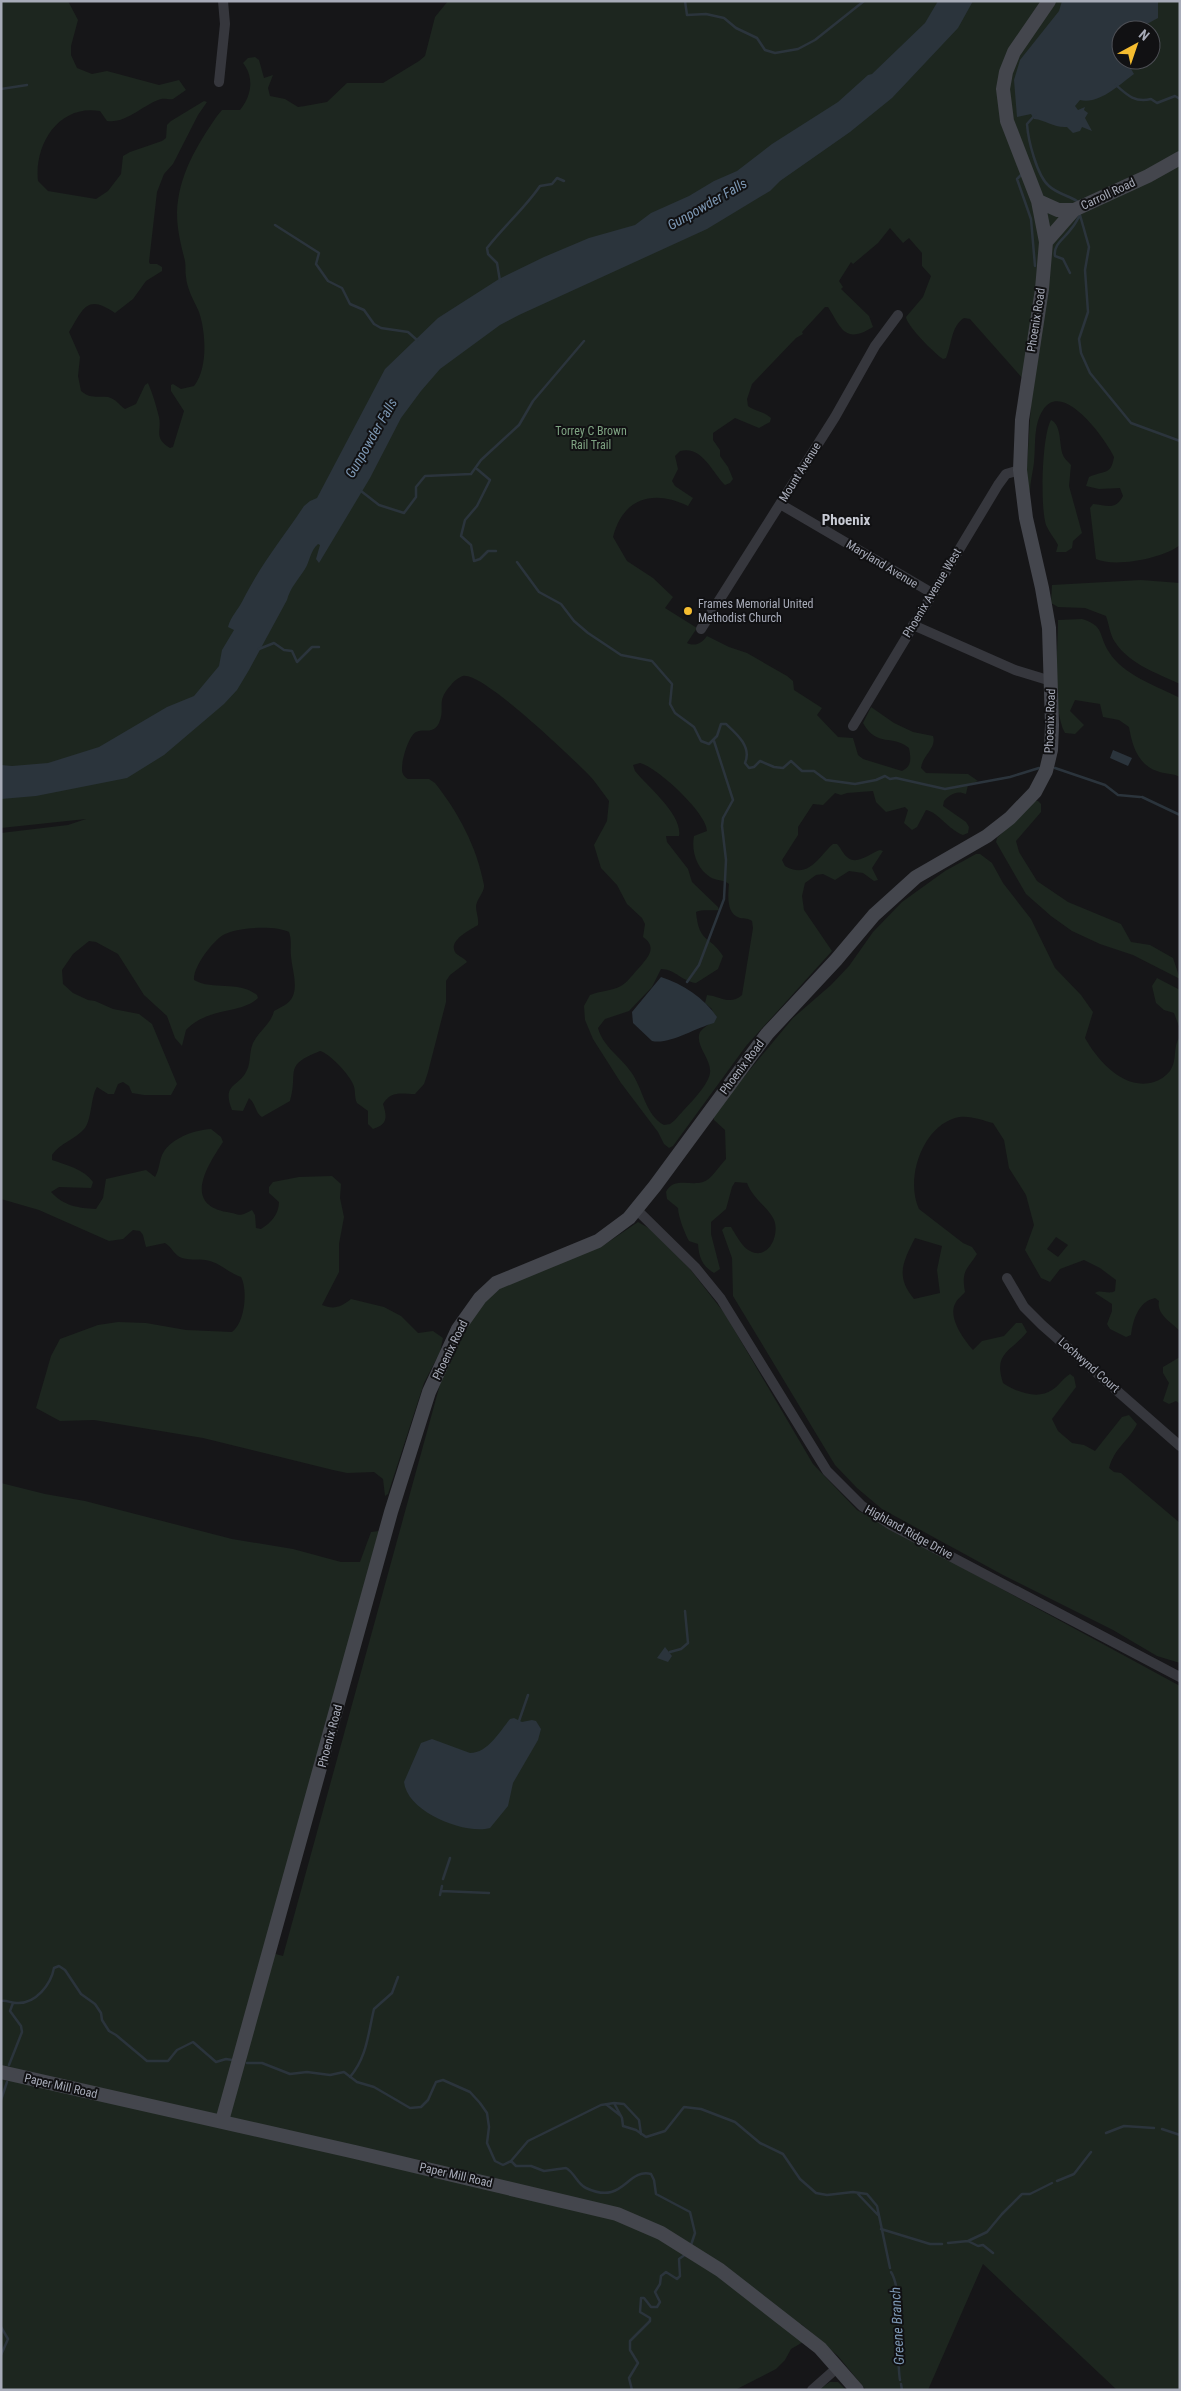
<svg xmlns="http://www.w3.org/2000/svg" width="1181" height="2391" viewBox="0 0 1181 2391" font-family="'Roboto Condensed',sans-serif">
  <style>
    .green { fill: #1d261f; fill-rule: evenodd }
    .water { fill: #2b343c }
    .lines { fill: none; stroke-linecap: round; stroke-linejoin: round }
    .stream { stroke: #2b343c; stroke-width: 2.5 }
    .street { stroke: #36373d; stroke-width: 10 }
    .secondary { stroke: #44464d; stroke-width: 14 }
    .poi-dot { fill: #f6bd30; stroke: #111113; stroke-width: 2 }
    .labels { text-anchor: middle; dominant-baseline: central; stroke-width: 4; stroke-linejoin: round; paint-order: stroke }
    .street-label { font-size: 12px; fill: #a7abb8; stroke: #111113 }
    .park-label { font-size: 12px; fill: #7ea382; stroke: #111113 }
    .poi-label { font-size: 12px; fill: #a7abb8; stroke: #111113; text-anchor: start }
    .water-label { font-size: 14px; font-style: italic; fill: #7d98b4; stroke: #111113 }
    .quarter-label { font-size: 15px; font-weight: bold; fill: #c8cbd4; stroke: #111113 }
  </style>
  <rect width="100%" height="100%" fill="#161618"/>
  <path class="green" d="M1 1H68L78 20 71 46V55L77 68 92 74 107 71 159 85 179 80 186 90 173 99C170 100 165 98 161 99 144 104 126 124 107 121L100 111C59 104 34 144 38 181L48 191 96 199 108 191 121 174 123 156 130 152 162 141 166 138 167 125 171 121 204 101 207 102 198 115 173 164 164 174 157 192 149 262 150 264H157L162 267V271L146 281 133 299 115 313C87 293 83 309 69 332L80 357 78 376 81 391C91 399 96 396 108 397 116 399 119 405 125 409L136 404 145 385 148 383C153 394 156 406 159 417 162 431 153 438 170 448L173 447 184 411 171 391V385L173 384 181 389 194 386C208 368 206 333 199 312 194 301 187 289 186 277 185 272 186 266 185 261 181 245 177 230 177 213 178 176 197 145 217 116L222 110H240C251 97 255 78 243 63L248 58 255 57 259 60 264 78 273 75 268 88 270 96 285 99 298 107 305 106 327 102 347 83H383L419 61 425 56 435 17 448 1H1180V545C1164 558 1115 568 1096 559L1090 508 1093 504C1107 505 1115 511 1123 496L1120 488 1099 489 1086 486 1089 477C1104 470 1111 476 1114 457 1106 440 1063 379 1043 410 1033 425 1036 445 1034 462 1033 472 1030 482 1030 493L1026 480 1032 389 970 319 964 318C951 326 952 344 946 358L943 359C935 354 907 326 906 317L923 297 931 276 922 266V253L909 238 903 243 890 228 878 243 853 264 851 262 839 281 843 287 841 289 869 316 873 327C844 345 841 327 828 307H825L802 332 803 334 796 338 752 384 747 399 748 406C756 412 764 411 771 418L770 422 759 428 735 418 713 433V440L720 450V456L728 467 733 479 730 483 725 485C712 472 702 445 680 451L675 456 678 469 672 481 675 486 693 498 688 506C653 489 623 498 613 537L627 561 653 578 673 597 665 608 697 628 687 643C695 647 702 643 707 636L729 647 747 653 787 676 793 681 794 690 822 708 817 715 838 737 853 738 858 755 863 759 902 771C912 766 911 759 909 748 893 734 877 748 863 723L871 707 894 723 913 732 933 736C937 748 922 756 921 768L926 773 968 774 978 781 968 785 966 794C957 790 950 794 944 801L943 806 966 822 969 827 968 833 963 835C949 830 938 812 926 810L917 827 912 830 904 823 908 810 905 807 886 812 876 802 873 791 847 793 841 795 835 793 823 805 813 804 798 827V835L782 860 785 866C809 880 819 856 833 844H837C841 848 843 854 847 857 857 866 870 853 880 850L883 851 872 868 878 880 874 881 863 873 849 871 835 880 823 874 816 875 805 883 802 896 804 910 832 951 746 1046 673 1146 669 1148 664 1144 658 1132 621 1083 593 1039 585 1020 584 1006 590 995C600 991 611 991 621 986 628 982 632 975 638 969 646 959 659 948 643 937L645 924 642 918 627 904 617 885 601 868 594 845 607 821 609 801C602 792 596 782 588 774 571 757 483 672 463 676 459 677 453 682 451 685 435 702 446 707 439 723 433 735 424 728 416 732 408 736 399 767 403 774 403 775 407 779 408 779H429L435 783C458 812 477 847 484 885 485 891 477 899 476 906 476 913 479 918 478 925 472 929 448 940 455 952 457 956 464 957 467 962L450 975 446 981V1002L428 1072 424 1084 415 1094C402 1094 391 1090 383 1104 387 1117 388 1124 373 1129L368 1124V1111L357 1103C354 1097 356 1090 353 1084 349 1074 329 1053 320 1051 282 1066 299 1071 290 1101L262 1117C255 1112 256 1104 249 1098L243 1111 232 1110C221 1083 240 1087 247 1070 251 1062 249 1052 253 1043 259 1031 271 1024 274 1011 278 1009 281 1007 285 1005 302 995 292 971 291 956 290 948 292 940 289 932 276 925 236 927 223 935 212 942 193 967 194 980 214 991 238 980 257 995L258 998C240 1015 209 1006 186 1030L182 1046 175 1038 167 1016 144 995 118 954 96 942 89 941 73 954 62 970 63 984 73 993 88 1000 95 1001 113 1009 139 1014 152 1024 177 1084 171 1095H144L132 1093 129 1086 123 1082 118 1084 114 1094H108L97 1087C91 1095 92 1118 85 1128 76 1139 60 1143 52 1155V1160C66 1165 84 1169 93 1182L91 1188 59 1187 51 1192C64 1206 78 1208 96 1209L103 1198 106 1179 146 1170 155 1177C159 1170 159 1164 161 1158 167 1139 194 1130 211 1129L221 1137 223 1142C208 1165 182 1204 227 1212 240 1214 238 1218 252 1210L255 1215 256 1228 261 1229C271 1223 279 1214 279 1202L269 1193V1187L273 1182 299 1177 332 1176 341 1184 340 1198 344 1217 339 1244V1272L322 1305C334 1310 341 1307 351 1299L384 1307 401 1316 418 1333 433 1331 443 1338 440 1352 424 1383 388 1494 385 1496 383 1479 374 1472 347 1473 333 1470 203 1438 94 1420 60 1421 36 1408 51 1356 60 1339 98 1325 118 1322 146 1323 186 1330 232 1332C245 1323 248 1290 241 1277 229 1273 221 1264 210 1261 201 1258 191 1261 182 1258 174 1255 172 1247 165 1243L146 1247 143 1235 140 1231 133 1230 123 1239 109 1241 39 1210 1 1199V833L68 825 86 819 1 828ZM1121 30H1151V60H1121ZM640 763C657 767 707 813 707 831L694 836C691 851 697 869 710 877 716 881 723 879 729 884 728 895 726 914 740 918 745 919 748 918 752 921L753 928 742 995C730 1006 720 996 707 995L705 1003 712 1009 714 1019C711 1023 703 1028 700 1032 694 1045 712 1059 710 1073 708 1087 685 1108 675 1120L670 1124 664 1125C645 1115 643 1088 631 1072 621 1057 603 1047 598 1028L605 1019 629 1011 652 987 661 969C675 969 683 982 696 983L718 969 723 956C710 935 699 944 696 912 702 909 712 911 719 910L718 907 692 882 688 869 667 842 666 836H679C683 815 647 786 635 771L633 765Z
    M1051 420C1062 425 1059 446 1063 455 1064 458 1068 462 1071 465L1069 486 1082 533 1073 541 1072 548 1066 552H1056L1058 545C1055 539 1049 532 1046 525 1040 507 1042 435 1051 420Z
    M1141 580 1180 583V684C1157 673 1129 664 1115 642 1110 635 1109 624 1106 616L1085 608 1058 607 1051 603 1052 585Z
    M1082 619C1105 626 1098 635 1109 652 1123 675 1157 686 1180 698V777C1173 773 1164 774 1157 771 1138 765 1132 745 1129 727L1119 720 1103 717 1100 704 1075 700 1070 711 1084 725 1075 734 1065 733C1052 710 1058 649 1058 620Z
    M1034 801H1038L1041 804V812L1016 841 1019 852 1037 881 1068 902 1121 924 1131 942 1150 945 1173 958 1180 979 1133 955 1100 944 1072 931 1051 916 1026 894 996 842 997 838Z
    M976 854H980L992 863 1003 883 1031 919 1055 968 1081 995 1093 1012 1085 1038C1098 1061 1124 1091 1154 1082 1160 1080 1166 1076 1170 1071 1178 1059 1172 1048 1180 1036V1331C1172 1323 1156 1314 1159 1301L1155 1298C1138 1302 1133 1320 1131 1335L1126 1337 1110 1329 1107 1324 1112 1311V1304L1095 1293C1101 1289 1108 1295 1115 1291L1116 1280 1100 1268 1084 1260 1060 1269 1050 1282 1041 1278 1025 1250 1034 1225 1026 1195 1009 1168 1004 1140 993 1123C982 1120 967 1114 955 1118 922 1128 905 1179 919 1209L963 1243 972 1247 977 1254C967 1270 961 1270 965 1292 962 1296 957 1299 955 1304 948 1318 964 1340 973 1350L982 1341 1004 1336 1016 1323H1022L1027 1332C1011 1352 993 1352 1003 1383 1016 1392 1038 1400 1052 1390 1059 1386 1063 1378 1070 1374L1074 1377 1076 1387 1052 1419 1058 1431 1072 1443 1084 1445 1095 1451 1122 1417 1129 1415 1137 1424C1128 1442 1115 1447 1109 1468L1114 1472 1121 1473 1180 1523V1663L1157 1656 1113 1630 1003 1575 882 1509 857 1488 835 1465 733 1296 732 1258 722 1230 725 1227H731C736 1235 742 1247 750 1251 769 1261 780 1234 774 1220 770 1209 753 1199 747 1183L735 1182 732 1187 726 1209 711 1222V1234L720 1269 714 1273C702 1266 699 1257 698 1244L689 1241C685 1234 678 1216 678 1208L667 1199 666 1192C673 1177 691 1186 703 1182 712 1179 719 1166 726 1159L725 1130 714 1120V1113L793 1018 831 985 849 966 873 932 902 902 945 871ZM1056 1237 1068 1245 1058 1257 1047 1249ZM915 1238 942 1246 937 1270 940 1293 914 1299C895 1276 903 1262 915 1238Z
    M1157 978 1180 990V1029L1174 1013 1164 1010 1156 1003 1152 986Z
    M638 1222 652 1230 690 1269 725 1314 813 1464 857 1510 1180 1686V2390H1117L983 2264 928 2390H866L838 2356 801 2324 797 2326 810 2338 791 2349 785 2360 776 2369 735 2390H1V1483L45 1494 85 1501 232 1539 293 1549 341 1562H360L371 1532 379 1531 264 1951 283 1956 442 1377 471 1318 490 1293 511 1280 601 1247Z
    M1180 1357V1404L1176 1401 1169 1404 1163 1401 1169 1383 1163 1373V1367Z
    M830 2382H838L846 2390H818Z"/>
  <path class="water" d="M938 1H973L958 28 892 98 850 132 780 181 770 191 707 229 519 315 500 325 440 369 421 391 401 418 370 478 319 563 316 559 320 545 318 544C310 551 310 561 305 569 298 580 290 588 287 600L249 670 237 690 224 704 164 755 127 778 36 796 1 799V765L12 766 48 763 99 747 167 707 194 696 219 666 222 650 234 630 228 627C231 616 238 610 243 600 261 564 282 539 304 506L310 501 317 498 385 369 438 318 499 279 544 257 589 238 635 225 651 213 689 196 714 181 737 171 772 144 838 102 868 75 872 74 925 23Z
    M1062 1H1158V18L1136 30H1121V60H1131L1132 62 1130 67 1134 74C1120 84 1099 105 1080 100L1075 106 1078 110 1085 107 1084 110 1088 113 1085 118 1092 131 1082 127 1080 131 1073 133 1067 127C1054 128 1046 120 1034 119L1031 114 1017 117 1014 80 1020 60 1059 11Z
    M1113 750 1132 758 1128 766 1110 758Z
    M661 977C683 984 704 998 717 1017L714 1023C695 1028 669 1045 652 1041L633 1023 632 1012Z
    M665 1647 672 1656 668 1662 657 1658Z
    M514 1718 522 1722 532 1720 536 1721 541 1729 538 1740 513 1783 508 1806 490 1828C465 1835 407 1812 404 1782L421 1743 432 1739 470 1753C488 1753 500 1731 510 1719Z"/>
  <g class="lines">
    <path class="stream" d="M685 1 687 15 706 14 724 18 736 28 757 38 765 50 775 53 798 49 815 40 864 1
      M1116 85C1127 95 1135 103 1151 99L1157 103 1175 96 1180 99
      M1 89 27 85
      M1035 115 1027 124C1028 140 1037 176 1049 186 1056 193 1069 196 1077 201
      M1021 175 1017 179 1031 219 1035 266
      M1080 215 1089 247 1085 270 1088 312 1079 339 1081 353 1090 373 1131 423 1180 441
      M275 225 319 253 316 264 328 281 342 288 350 304 364 310 374 324 381 328 408 332 417 340
      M1070 273 1063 259 1055 256C1053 244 1065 238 1071 229 1075 225 1077 220 1080 215
      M500 281 497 263 488 254 487 248C504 226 525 208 540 186L552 184 557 178 564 181
      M477 469 490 480 477 506 465 520 461 536 471 545 474 561 480 559 488 551H496
      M361 491 379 505 404 513 416 497V487L425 476 471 474 481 460 519 425 533 401 584 341
      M517 562 539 592 561 604 574 621 588 633 621 655 652 661 672 684 670 704 675 713 694 727 701 741 709 744 717 736 721 724H726C737 734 752 747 745 763L749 768 754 767 760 761 774 767 783 768 791 761 802 771H814L826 780 855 784 876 780 885 776 890 779 896 778 945 789 1010 777 1039 768
      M259 649 274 643 284 650 292 651 297 662 312 647H319
      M1055 768 1105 785 1118 795 1140 797
      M1142 797 1180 815
      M687 982 699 965 724 899 726 860 722 826 723 818 733 800 714 741
      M670 1652 681 1649 688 1643 685 1611
      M519 1721 528 1695
      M443 1879 450 1858
      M441 1891 489 1893
      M440 1895 442 1886
      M1 2001C7 2000 11 2003 17 2003 36 2004 51 1984 54 1968L59 1966 65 1970 81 1994 95 2004 101 2013 102 2020 109 2031 116 2035 147 2061H168L177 2050 193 2042 216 2062 226 2059 232 2060
      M247 2063H262L290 2074 307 2072 330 2075 344 2072 357 2082 374 2087 410 2108 421 2107 428 2100 436 2082 443 2080 470 2092 480 2103 487 2113 489 2127 487 2143 495 2161 503 2165 511 2161 528 2141 601 2105 614 2103 624 2104 639 2120 641 2134
      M9 2065 22 2032 21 2026 10 2011 13 2003
      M350 2077C367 2057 368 2034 374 2009L392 1993 398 1977
      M1 2100 7 2082
      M614 2103 622 2118 623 2126 636 2130 646 2137 665 2131 684 2107 701 2109 735 2122 760 2143 783 2154 800 2179 816 2193 827 2195 853 2192 867 2194 877 2206 890 2268
      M607 2105 621 2116
      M1162 2129 1180 2135
      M1106 2133 1124 2126 1154 2128
      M511 2161 516 2166H531L544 2171 566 2168C575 2173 577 2184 586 2188 624 2206 626 2168 651 2174L654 2180 656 2194 690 2212 695 2233 691 2245
      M1057 2181 1074 2174 1091 2152
      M858 2194 878 2215
      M881 2229 930 2244H942
      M968 2241 978 2246 983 2245 993 2253
      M948 2243 968 2241 987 2232 1002 2214 1022 2194H1030L1052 2183
      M891 2272C904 2292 895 2351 900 2380
      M1 2327 8 2339 1 2355
      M901 2384 902 2390
      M632 2390 629 2378 638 2363 630 2350V2341L650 2321V2318L640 2312 641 2298H644L651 2307H657L660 2302 655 2292 660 2284 661 2276 666 2272 677 2279 680 2276 679 2259 686 2254"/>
    <path class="street" d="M219 82 225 24 223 1
      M780 504 932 593
      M913 625 1015 670 1051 681
      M701 629 835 417 875 346 898 315
      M853 726 998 485 1006 474 1020 470
      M637 1210 695 1267 721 1299 827 1471 862 1506 891 1525 1180 1677
      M1007 1278 1024 1307 1042 1325 1180 1446
      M812 2390 838 2367"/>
    <path class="secondary" d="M1038 201 1058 210H1074
      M1046 242 1074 210 1148 176 1180 158
      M1 2072 355 2152 617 2214 661 2233 720 2270 820 2348 857 2390
      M222 2121 391 1512 429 1392 458 1329 480 1298 496 1283 598 1241 629 1218 655 1186 767 1034 836 960 874 915 916 877 987 836 1010 818 1035 792 1046 771 1051 750 1052 725 1049 628 1042 588 1026 518 1020 470 1022 420 1042 289 1046 242 1038 201 1007 121 1003 89 1006 72 1014 52 1049 1"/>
  </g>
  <circle class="poi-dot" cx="688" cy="611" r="5"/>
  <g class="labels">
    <g class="street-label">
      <text transform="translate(1108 194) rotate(-25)">Carroll Road</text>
      <text transform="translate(1036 320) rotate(-81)">Phoenix Road</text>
      <text transform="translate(800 472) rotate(-58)">Mount Avenue</text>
      <text transform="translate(882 564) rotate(31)">Maryland Avenue</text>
      <text transform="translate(932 593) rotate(-59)">Phoenix Avenue West</text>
      <text transform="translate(1050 721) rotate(-88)">Phoenix Road</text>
      <text transform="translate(742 1067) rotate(-53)">Phoenix Road</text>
      <text transform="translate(450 1350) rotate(-64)">Phoenix Road</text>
      <text transform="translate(1089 1365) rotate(41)">Lochwynd Court</text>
      <text transform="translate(909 1532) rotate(29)">Highland Ridge Drive</text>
      <text transform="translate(330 1736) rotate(-75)">Phoenix Road</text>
      <text transform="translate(61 2086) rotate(13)">Paper Mill Road</text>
      <text transform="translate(456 2175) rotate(13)">Paper Mill Road</text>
    </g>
    <g class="park-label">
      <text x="591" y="431">Torrey C Brown<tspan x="591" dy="14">Rail Trail</tspan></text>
    </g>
    <g class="poi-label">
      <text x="698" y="604">Frames Memorial United<tspan x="698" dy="14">Methodist Church</tspan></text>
    </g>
    <g class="water-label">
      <text transform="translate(707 204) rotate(-30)">Gunpowder Falls</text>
      <text transform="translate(371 438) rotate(-60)">Gunpowder Falls</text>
      <text transform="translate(897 2326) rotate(-93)">Greene Branch</text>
    </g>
    <g class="quarter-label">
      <text x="846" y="520">Phoenix</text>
    </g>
  </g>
  <rect width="1181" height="2391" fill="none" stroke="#a7abb8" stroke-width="5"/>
  <g transform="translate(1136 45) rotate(40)"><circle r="24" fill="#111113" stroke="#4d4f55"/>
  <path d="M0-4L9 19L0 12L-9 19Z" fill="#f6bd30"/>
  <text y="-8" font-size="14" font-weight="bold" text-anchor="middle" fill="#a7abb8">N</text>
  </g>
</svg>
